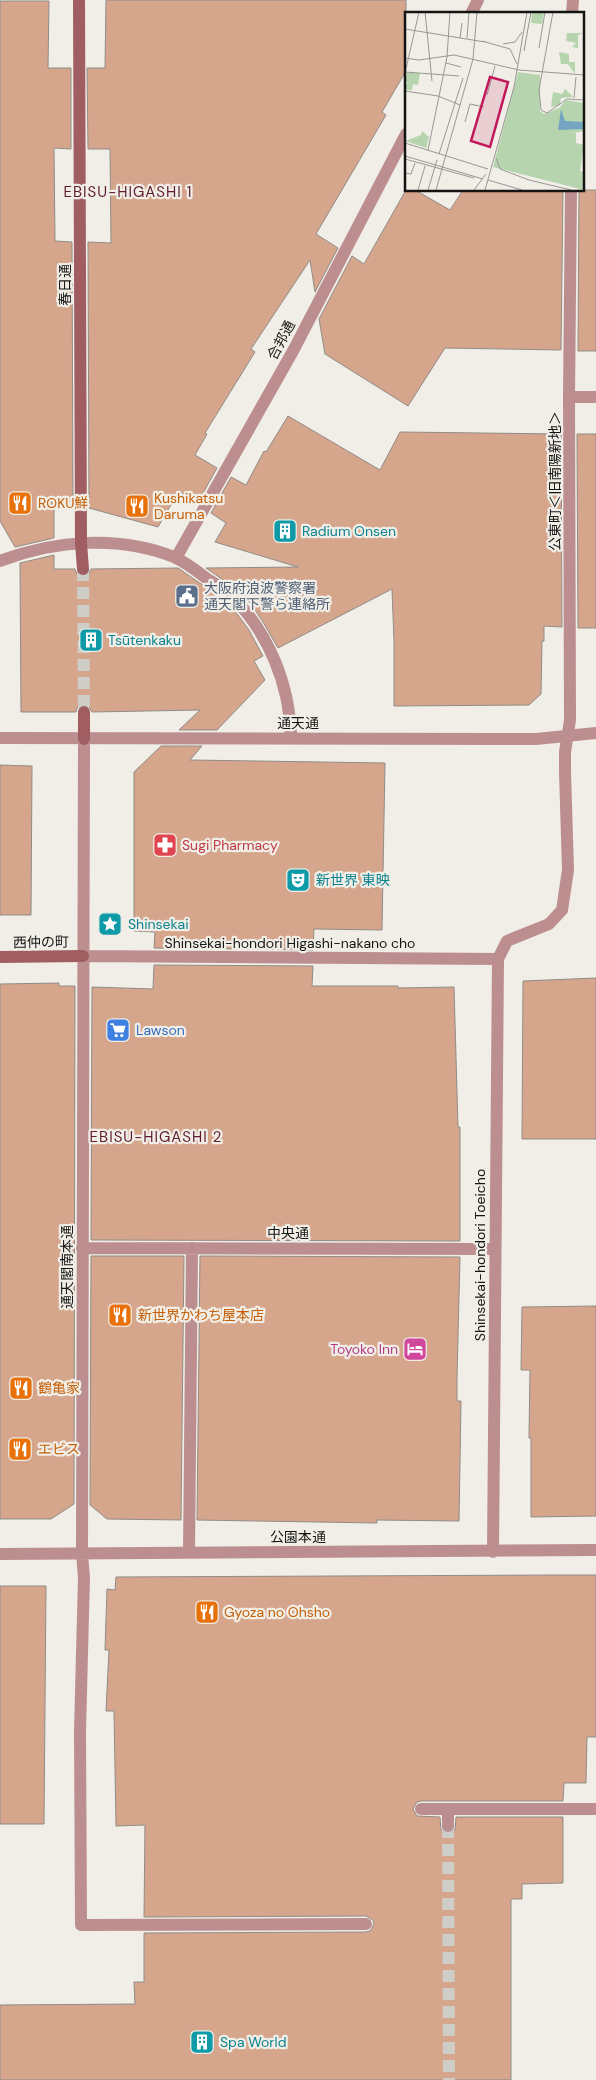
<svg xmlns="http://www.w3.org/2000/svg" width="596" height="2080" viewBox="0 0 596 2080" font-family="'DM Sans','Noto Sans JP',sans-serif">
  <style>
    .building { fill: #d6a68c; stroke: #918b88 }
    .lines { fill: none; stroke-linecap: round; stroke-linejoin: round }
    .street-tunnel { stroke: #cfcdc7; stroke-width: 12; stroke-dasharray: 12 6; stroke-linecap: butt }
    .secondary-tunnel { stroke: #cfcdc7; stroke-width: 12; stroke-dasharray: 12 6; stroke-linecap: butt }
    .street { stroke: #bd8e8f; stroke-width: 12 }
    .secondary { stroke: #a15e62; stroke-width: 12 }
    .labels { text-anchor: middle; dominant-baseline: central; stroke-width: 4.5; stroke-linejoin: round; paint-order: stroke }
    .street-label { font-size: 14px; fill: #141412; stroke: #f0eee7 }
    .food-label { font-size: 14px; fill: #c56008; stroke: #f0eee7; text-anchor: start }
    .culture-label { font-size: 14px; fill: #0d838f; stroke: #f0eee7; text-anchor: start }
    .service-label { font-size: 14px; fill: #4e5e75; stroke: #f0eee7; text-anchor: start }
    .health-label { font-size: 14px; fill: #be3a42; stroke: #f0eee7; text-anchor: start }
    .shop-label { font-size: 14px; fill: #366cbe; stroke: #f0eee7; text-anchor: start }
    .hotel-label { font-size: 14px; fill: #b23c85; stroke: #f0eee7; text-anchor: end }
    .neighbourhood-label { font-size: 15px; letter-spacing: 1px; fill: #601c2f; stroke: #f0eee7 }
    .inset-road { fill: none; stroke: #989792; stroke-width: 1 }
    .view { fill: #c2185b; fill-opacity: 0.15; stroke: #c2185b; stroke-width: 2.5 }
    .inset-edge { fill: none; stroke: #141412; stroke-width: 2.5 }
  </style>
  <rect width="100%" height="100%" fill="#f0eee7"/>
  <path class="building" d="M106 0H406V71L382 112 386 115 316 234 338 248 315 292 310 260 251 349 255 352 205 433 207 434 195 455 217 468 197 504 179 491 158 527 89 508 88 242 111 243 110 149H88L87 68H105Z
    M0 1H49L48 68H71V149L54 148 55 241 72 242 73 503 54 498V538L15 547 0 521Z
    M406 190H415L450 210 463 190H563L561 350 445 348 408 406 325 354 319 319 352 256 364 264Z
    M579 190H596V351H578Z
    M288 416 380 470 400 432 561 434 562 627 544 626V641H542L541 694 529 705 394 706V641L392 589 278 648 263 622 251 604 236 589 206 568 298 567 215 542 226 523 211 513 231 477 246 485 264 451 266 452Z
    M577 434H596V628H578Z
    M54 555V569H75L77 574 83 577 88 575 91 569 178 568 223 599 238 615 249 630 263 656 254 661 265 680 217 730H179L200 710 92 712 88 705 84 704 77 708 76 712H21L20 563Z
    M161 746H202L190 760 385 763 382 930 314 929 313 950 154 948 155 932 134 931V772Z
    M0 765 32 766 31 915H0Z
    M154 965 313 966 312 986H398V988L454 987 458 1127H460V1241L91 1240 92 987 153 989Z
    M596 978V1139H522L523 981Z
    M59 983V986H75L74 1504 51 1519H0V984Z
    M91 1256H184L181 1520 107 1519 90 1505Z
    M200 1256 460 1257 457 1377V1401H461L459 1521 377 1520V1523L197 1520Z
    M596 1306V1516L531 1517V1438H529L530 1370H521L522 1307Z
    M556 1575H596V1737H587L586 1783H564L563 1801H421L417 1802 413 1809 417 1816 440 1817 441 1830 448 1834 455 1830 456 1817H563V1883L522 1884V1899H511V2080H0V2005L135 2004 134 1982H144V1933L366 1932 370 1931 374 1924 373 1920 366 1916 144 1917 145 1825 116 1826 114 1711H106L109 1650H105L107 1589 115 1590 116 1577Z
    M0 1586H46L44 1824H0Z"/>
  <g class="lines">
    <path class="street-tunnel" d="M448 1826 449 2080"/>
    <path class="secondary-tunnel" d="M83 569 84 712"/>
    <path class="street" d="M471 14 478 0
      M572 14 573 0
      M569 397H596
      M176 558 293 351 406 134
      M0 561C55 540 119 535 174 557 185 562 197 571 206 578 214 583 224 589 231 595 269 633 290 685 291 738
      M0 738 536 739 596 733
      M84 739 82 1554 84 1577 80 1731 81 1925 366 1924
      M83 956 498 959
      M82 1248 494 1249
      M189 1552 192 1248
      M493 1552 498 959 507 941 549 924 562 910 568 870 565 772V752L570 720 569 397 571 190
      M0 1554 596 1550
      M421 1809H596
      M448 1826V1809"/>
    <path class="secondary" d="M79 0 81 543 83 569
      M84 712V739
      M0 957 83 956"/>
  </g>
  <defs>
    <g id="restaurant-square" transform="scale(1.25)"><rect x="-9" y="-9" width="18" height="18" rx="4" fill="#e8710a" stroke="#f0eee7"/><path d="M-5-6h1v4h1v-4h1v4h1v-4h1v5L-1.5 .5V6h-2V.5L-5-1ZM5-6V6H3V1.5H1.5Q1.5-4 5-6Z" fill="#fff"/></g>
    <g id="building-square" transform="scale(1.25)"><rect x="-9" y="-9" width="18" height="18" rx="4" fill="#0f9aa8" stroke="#f0eee7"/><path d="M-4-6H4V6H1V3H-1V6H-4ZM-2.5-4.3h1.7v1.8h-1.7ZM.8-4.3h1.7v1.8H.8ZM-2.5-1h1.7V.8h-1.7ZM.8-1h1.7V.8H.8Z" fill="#fff"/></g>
    <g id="civic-square" transform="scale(1.25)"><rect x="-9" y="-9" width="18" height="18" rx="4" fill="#5c6f8a" stroke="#f0eee7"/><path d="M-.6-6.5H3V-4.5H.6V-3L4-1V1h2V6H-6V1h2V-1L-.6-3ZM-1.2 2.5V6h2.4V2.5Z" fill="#fff"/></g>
    <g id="pharmacy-square" transform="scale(1.25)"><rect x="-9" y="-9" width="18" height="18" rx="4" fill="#e0444e" stroke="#f0eee7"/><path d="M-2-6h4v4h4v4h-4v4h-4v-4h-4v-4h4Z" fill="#fff"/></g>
    <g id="theatre-square" transform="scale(1.25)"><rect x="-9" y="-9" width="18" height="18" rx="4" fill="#0f9aa8" stroke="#f0eee7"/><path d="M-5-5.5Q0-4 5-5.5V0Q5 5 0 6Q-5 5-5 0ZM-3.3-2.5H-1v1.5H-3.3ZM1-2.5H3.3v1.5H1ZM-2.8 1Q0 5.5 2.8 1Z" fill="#fff"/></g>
    <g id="sight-square" transform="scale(1.25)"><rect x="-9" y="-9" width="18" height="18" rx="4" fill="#0f9aa8" stroke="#f0eee7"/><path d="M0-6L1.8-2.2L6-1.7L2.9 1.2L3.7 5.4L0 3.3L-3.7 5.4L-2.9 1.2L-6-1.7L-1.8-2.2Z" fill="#fff"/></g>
    <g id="supermarket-square" transform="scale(1.25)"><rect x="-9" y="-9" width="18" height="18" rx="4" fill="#3f7fe0" stroke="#f0eee7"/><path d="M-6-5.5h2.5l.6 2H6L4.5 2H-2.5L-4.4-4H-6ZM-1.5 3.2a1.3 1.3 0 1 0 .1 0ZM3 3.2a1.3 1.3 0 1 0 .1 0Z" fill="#fff"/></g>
    <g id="hotel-square" transform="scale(1.25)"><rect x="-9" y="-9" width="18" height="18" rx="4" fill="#d1479c" stroke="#f0eee7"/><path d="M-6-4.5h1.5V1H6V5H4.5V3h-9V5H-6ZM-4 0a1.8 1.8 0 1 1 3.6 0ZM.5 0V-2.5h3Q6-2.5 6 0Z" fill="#fff"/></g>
  </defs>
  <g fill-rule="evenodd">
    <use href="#restaurant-square" x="20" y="503"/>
    <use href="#restaurant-square" x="137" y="506"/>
    <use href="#building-square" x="285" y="531"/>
    <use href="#civic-square" x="187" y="596"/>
    <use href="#building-square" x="91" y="640"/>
    <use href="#pharmacy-square" x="165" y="845"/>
    <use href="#theatre-square" x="298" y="880"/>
    <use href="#sight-square" x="110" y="924"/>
    <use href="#supermarket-square" x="118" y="1030"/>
    <use href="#restaurant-square" x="120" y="1315"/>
    <use href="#hotel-square" x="415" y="1349"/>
    <use href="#restaurant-square" x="21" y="1388"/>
    <use href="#restaurant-square" x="20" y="1449"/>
    <use href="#restaurant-square" x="207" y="1612"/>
    <use href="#building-square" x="202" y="2042"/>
  </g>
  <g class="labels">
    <g class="street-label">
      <text transform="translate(65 285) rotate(-90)">春日通</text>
      <text transform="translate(281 340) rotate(-62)">合邦通</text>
      <text transform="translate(555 481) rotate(-90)">公東町＜旧南陽新地＞</text>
      <text x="298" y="723">通天通</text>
      <text transform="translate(41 942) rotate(-1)">西仲の町</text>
      <text x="290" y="943">Shinsekai-hondori Higashi-nakano cho</text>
      <text x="288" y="1233">中央通</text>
      <text transform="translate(480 1255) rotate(-90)">Shinsekai-hondori Toeicho</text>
      <text transform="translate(67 1267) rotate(-90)">通天閣南本通</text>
      <text x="298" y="1537">公園本通</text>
    </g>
    <g class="food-label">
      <text x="154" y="498">Kushikatsu<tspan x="154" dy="16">Daruma</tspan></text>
      <text x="38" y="503">ROKU鮮</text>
      <text x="138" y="1315">新世界かわち屋本店</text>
      <text x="38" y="1388">鶴亀家</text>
      <text x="38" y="1449">エビス</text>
      <text x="224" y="1612">Gyoza no Ohsho</text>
    </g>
    <g class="culture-label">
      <text x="302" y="531">Radium Onsen</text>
      <text x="108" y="640">Tsūtenkaku</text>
      <text x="316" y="880">新世界 東映</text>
      <text x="128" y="924">Shinsekai</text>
      <text x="220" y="2042">Spa World</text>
    </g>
    <g class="service-label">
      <text x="204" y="588">大阪府浪波警察署<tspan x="204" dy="16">通天閣下警ら連絡所</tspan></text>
    </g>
    <g class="health-label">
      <text x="182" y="845">Sugi Pharmacy</text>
    </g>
    <g class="shop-label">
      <text x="136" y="1030">Lawson</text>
    </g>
    <g class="hotel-label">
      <text x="398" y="1349">Toyoko Inn</text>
    </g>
    <g class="neighbourhood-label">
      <text x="128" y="192">EBISU-HIGASHI 1</text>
      <text x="156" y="1137">EBISU-HIGASHI 2</text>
    </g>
  </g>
  <g transform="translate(405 12)">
    <rect width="179" height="179" fill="#f0eee7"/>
    <path d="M127 0H139L137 12 126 11ZM162 21H179L173 23V36L167 35 171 31 161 29ZM154 40 164 42V50H170V62L163 52H156ZM113 60 135 63V99L139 102 154 96 161 88 179 91V119L168 121H171V131L179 133 175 159 179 160V178L88 155ZM2 61H15L13 73 8 72 7 78H0V72L4 71 0 70ZM160 77 168 85 156 86 155 93 146 95 148 80 157 82ZM17 119 24 125 21 136 0 129 16 123Z" fill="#b6d5af"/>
    <path d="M156 97 160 109 179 110V117L153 118Z" fill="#75a4c3"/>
    <path class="inset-road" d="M20 0 27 69M148 0 134 78 136 98 142 101 162 87 179 88M0 17 80 30M55 26 57 11M62 26 64 0M77 29 105 37 112 52M98 32 110 30 117 20M134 36 140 0M119 39 126 0M0 46 14 48 49 43 114 58 179 63M68 47 72 0M41 51 56 55M0 60 54 64M0 61 14 0M0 79 33 84 55 93M82 83 90 54M169 86 171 65M60 110 65 92 79 95M0 131 83 157M23 138 42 45 45 0M34 142 58 66M0 144 78 167M91 146 95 157 124 168M0 147 69 166M0 161 6 162 10 151M83 168 117 178M124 168 166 178M13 178 20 154M23 178 32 148M31 178 68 47M69 178 81 162M80 178 109 75 122 0"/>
    <path class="view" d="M85 65 103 70 85 135 66 129Z"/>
    <rect width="179" height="179" class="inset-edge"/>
  </g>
</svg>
